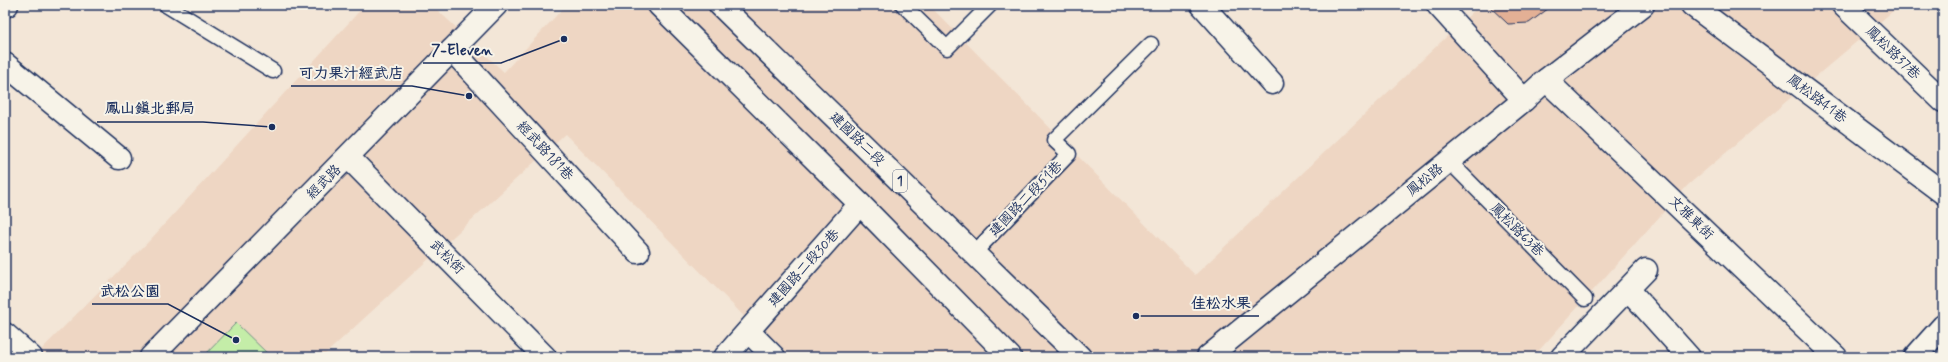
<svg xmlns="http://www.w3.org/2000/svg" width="1948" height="362" viewBox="0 0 1948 362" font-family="Mynerve,'LXGW WenKai TC',sans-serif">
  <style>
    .built { fill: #eed6c3 }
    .green { fill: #c4eda8; stroke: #708e83 }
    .building { fill: #e3b095; stroke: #1b2f5e }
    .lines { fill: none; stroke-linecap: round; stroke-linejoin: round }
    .service-casing { stroke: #1b2f5e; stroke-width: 17 }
    .minor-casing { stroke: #1b2f5e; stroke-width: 25 }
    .tertiary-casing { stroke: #1b2f5e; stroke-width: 25 }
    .secondary-casing { stroke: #1b2f5e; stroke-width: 25 }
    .primary-casing { stroke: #1b2f5e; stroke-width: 25 }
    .service { stroke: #f7f3e8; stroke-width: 14 }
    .minor { stroke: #f7f3e8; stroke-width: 22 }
    .tertiary { stroke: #f7f3e8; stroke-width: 22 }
    .secondary { stroke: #f7f3e8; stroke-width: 22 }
    .primary { stroke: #f7f3e8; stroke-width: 22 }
    .labels { text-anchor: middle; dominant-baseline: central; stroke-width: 4; stroke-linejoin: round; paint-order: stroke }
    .shield { fill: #f7f3e8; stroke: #5d6a87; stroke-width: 1 }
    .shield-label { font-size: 13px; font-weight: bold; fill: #1b2f5e }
    .street-label { font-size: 14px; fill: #1b2f5e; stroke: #f7f3e8 }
    .leader { fill: none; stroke: #1b2f5e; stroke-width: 1.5 }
    .callout-dot { fill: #1b2f5e; stroke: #f7f3e8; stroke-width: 1.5 }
    .callout-label { font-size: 15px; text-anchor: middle; font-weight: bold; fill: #1b2f5e; stroke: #f7f3e8; stroke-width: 4; stroke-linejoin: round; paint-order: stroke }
  </style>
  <rect width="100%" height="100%" fill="#f3e6d7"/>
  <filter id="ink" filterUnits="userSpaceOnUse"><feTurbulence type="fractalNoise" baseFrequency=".025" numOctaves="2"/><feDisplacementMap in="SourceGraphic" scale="8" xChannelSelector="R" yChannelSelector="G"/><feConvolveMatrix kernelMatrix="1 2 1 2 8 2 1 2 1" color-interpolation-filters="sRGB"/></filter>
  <g filter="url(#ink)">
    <path class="built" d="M365 5H432L504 72 566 5H929L1195 275 1480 5H1900L1688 185 1533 357H784L565 134 322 357H271L236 323 203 357H34L151 239Z"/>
    <path class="green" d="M236 323 271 357H203Z"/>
    <path class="building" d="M1488 5H1553L1529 23 1508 24Z"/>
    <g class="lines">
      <g class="service-casing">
        <path id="service" d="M166 5 273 71
          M903 5 947 48 990 5
          M1449 161 1585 299
          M974 253 1069 154 1054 140 1151 44"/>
      </g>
      <g class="minor-casing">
        <path id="minor" d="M1202 5 1272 83
          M1438 5 1524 100
          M1692 5 1943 193
          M1843 5 1943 101
          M5 6 7 5
          M452 50 638 252
          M5 64 119 158
          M1546 80 1836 357
          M348 157 545 357
          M1628 289 1689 357
          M748 331 774 357
          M5 334 31 357
          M725 357 860 204
          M1562 357 1646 270
          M1915 357 1943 326"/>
      </g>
      <g class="tertiary-casing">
        <path id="tertiary" d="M1208 357 1524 100 1546 80 1643 5"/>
      </g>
      <g class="secondary-casing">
        <path id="secondary" d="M151 357 496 5"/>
      </g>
      <g class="primary-casing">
        <path id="primary" d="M659 5 860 204 1010 357
          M720 5 1080 357"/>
      </g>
      <use href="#service" class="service"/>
      <use href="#minor" class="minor"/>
      <use href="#tertiary" class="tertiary"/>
      <use href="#secondary" class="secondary"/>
      <use href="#primary" class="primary"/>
    </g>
  </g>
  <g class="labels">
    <rect class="shield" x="893" y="170" width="14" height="22" rx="3"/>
    <g class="shield-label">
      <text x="900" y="181">1</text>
    </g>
    <g class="street-label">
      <text transform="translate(1893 53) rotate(44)">鳳松路37巷</text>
      <text transform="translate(1817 99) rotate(37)">鳳松路41巷</text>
      <text transform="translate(857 139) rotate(44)">建國路二段</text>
      <text transform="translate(545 151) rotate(47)">經武路181巷</text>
      <text transform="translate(1425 180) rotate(-39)">鳳松路</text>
      <text transform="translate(324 182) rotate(-45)">經武路</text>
      <text transform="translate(1026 199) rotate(-46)">建國路二段51巷</text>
      <text transform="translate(1691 218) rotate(44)">文雅東街</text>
      <text transform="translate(1517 230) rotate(45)">鳳松路63巷</text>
      <text transform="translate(447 257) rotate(45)">武松街</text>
      <text transform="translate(804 268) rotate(-48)">建國路二段30巷</text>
    </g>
  </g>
  <path class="leader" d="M564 39L501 63H423M469 96L412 86H291M272 127L203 122H97M236 340L168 304H92M1136 316L1183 316H1259"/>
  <g class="callout-dot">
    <circle cx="564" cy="39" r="4"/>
    <circle cx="469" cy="96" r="4"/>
    <circle cx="272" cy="127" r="4"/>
    <circle cx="236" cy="340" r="4"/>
    <circle cx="1136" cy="316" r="4"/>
  </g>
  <g class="callout-label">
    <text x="462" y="55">7-Eleven</text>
    <text x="351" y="78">可力果汁經武店</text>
    <text x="150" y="113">鳳山鎮北郵局</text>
    <text x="130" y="296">武松公園</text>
    <text x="1221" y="308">佳松水果</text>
  </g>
  <rect width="1948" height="362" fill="none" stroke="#f7f3e8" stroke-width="20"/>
  <rect x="10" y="10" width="1928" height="342" fill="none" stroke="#1b2f5e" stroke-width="1.5" filter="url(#ink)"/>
</svg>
